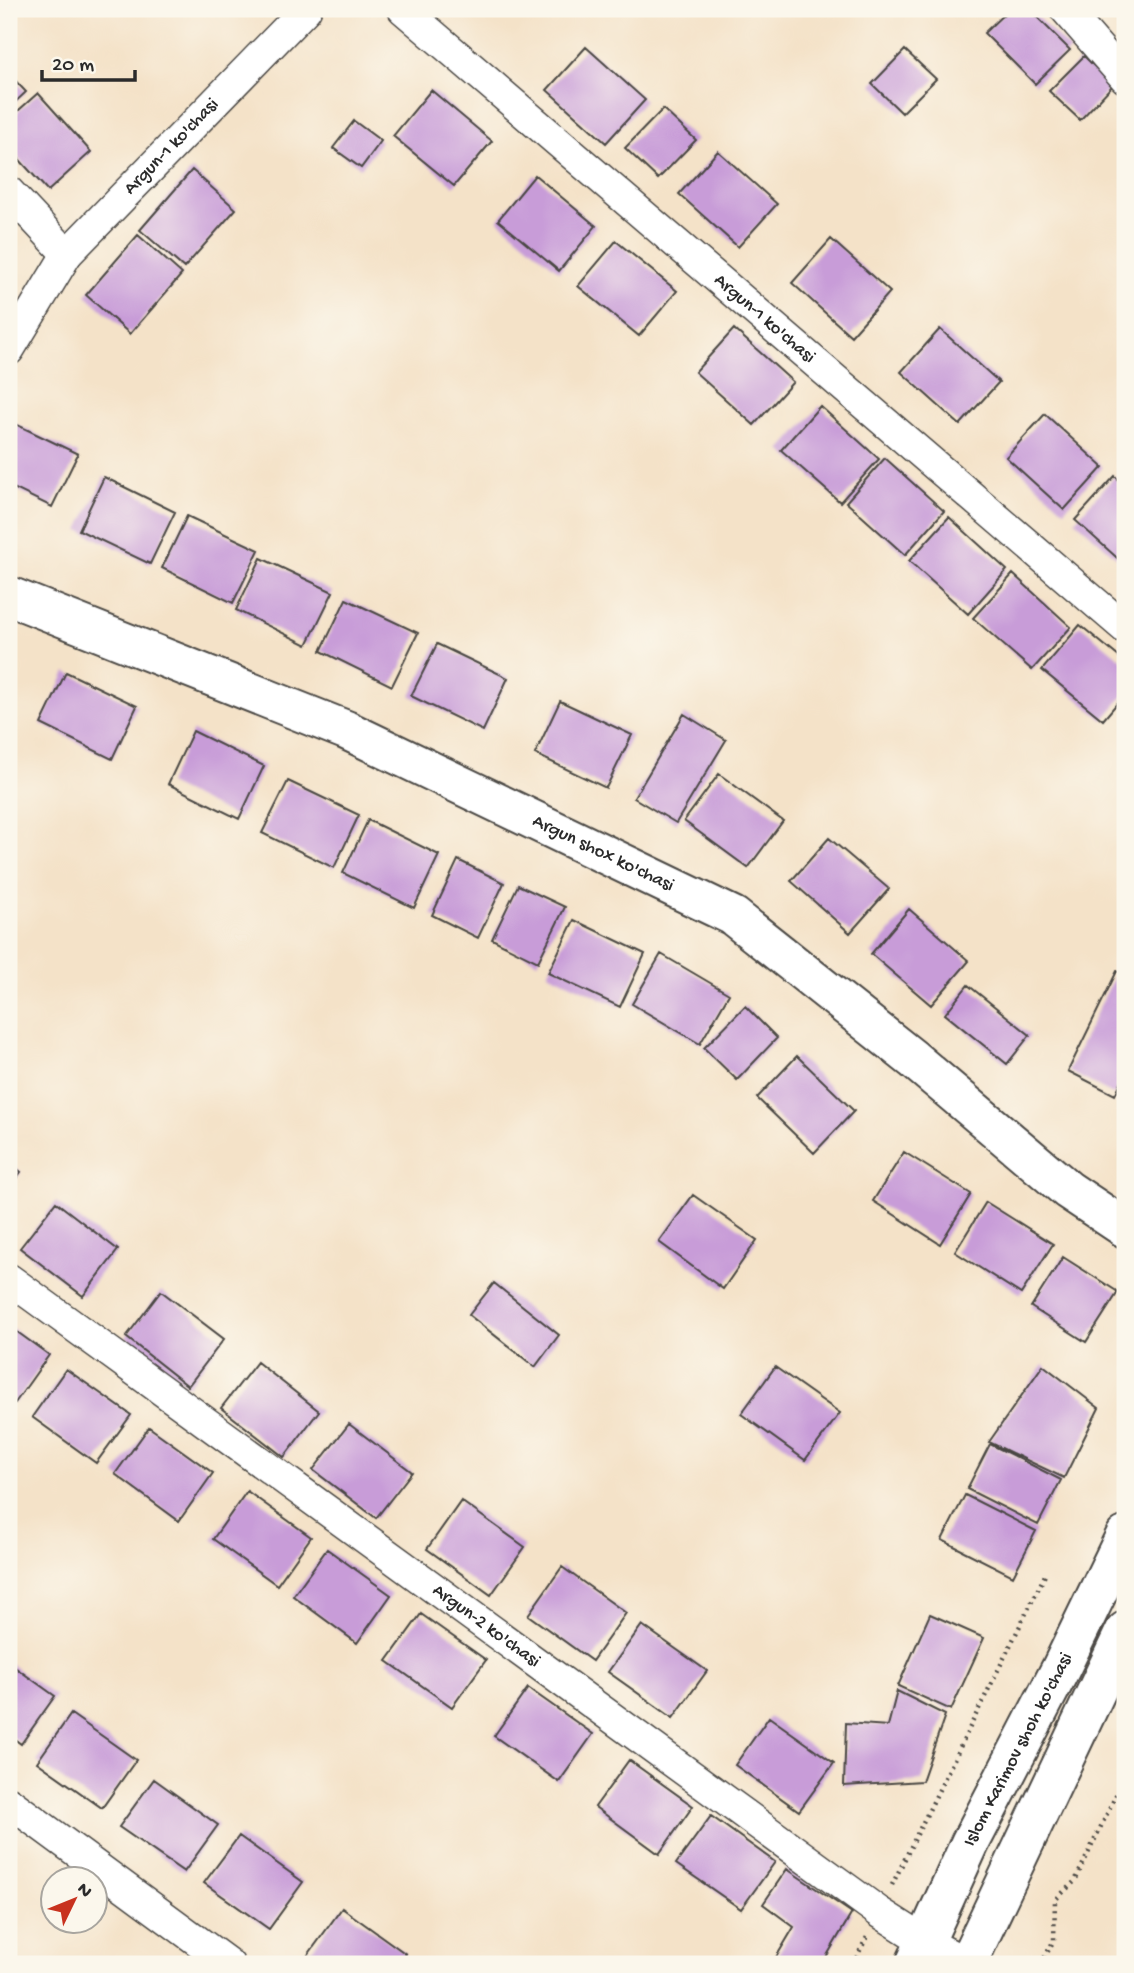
<svg xmlns="http://www.w3.org/2000/svg" width="1134" height="1973" viewBox="0 0 1134 1973" font-family="'Gochi Hand',sans-serif">
  <style>
    .lines { fill: none; stroke-linecap: round; stroke-linejoin: round }
    .stream { stroke: #82b5ef; stroke-width: 10 }
    .building { fill: #c89cd8 }
    .street-casing { stroke: #494643; stroke-width: 33 }
    .secondary-casing { stroke: #494643; stroke-width: 42 }
    .path { stroke: #494643; stroke-width: 4.5; stroke-dasharray: 2 5; stroke-linecap: butt }
    .street { stroke: #fff; stroke-width: 30 }
    .secondary { stroke: #fff; stroke-width: 38 }
    .labels { text-anchor: middle; dominant-baseline: central; stroke-width: 7; stroke-linejoin: round; paint-order: stroke }
    .street-label { font-size: 19px; fill: #2b2b2b; stroke: #fbf7ec }
  </style>
  <rect width="100%" height="100%" fill="#fbf7ec"/>
  <filter id="ink" filterUnits="userSpaceOnUse"><feTurbulence type="fractalNoise" baseFrequency=".0143" numOctaves="2"/><feDisplacementMap in="SourceGraphic" scale="14" xChannelSelector="R" yChannelSelector="G"/><feConvolveMatrix kernelMatrix="1 2 1 2 8 2 1 2 1" color-interpolation-filters="sRGB"/></filter>
  <filter id="wash" filterUnits="userSpaceOnUse"><feTurbulence type="fractalNoise" baseFrequency=".00686" numOctaves="4" result="noise"/><feDisplacementMap in="SourceGraphic" scale="28" xChannelSelector="R" yChannelSelector="G"/><feGaussianBlur stdDeviation="1.57" result="paint"/><feColorMatrix in="noise" values="0 0 0 0 0 0 0 0 0 0 0 0 0 0 0 0 0 1.4 0 .05"/><feComposite in="paint" operator="in"/></filter>
  <g filter="url(#wash)">
    <rect width="100%" height="100%" fill="#f4e2c8"/>
    <g class="lines">
      <path class="stream" d="M9 1960 14 1964"/>
    </g>
    <g id="blocks">
      <path class="building" d="M1009 9H1029L1070 50 1035 84 984 33Z
        M586 47 645 100 606 143 547 90Z
        M905 50 936 79 902 113 872 84Z
        M1084 56 1113 85 1080 120 1049 91Z
        M9 74 26 92 9 108Z
        M431 90 492 141 454 186 393 136Z
        M38 93 91 152 48 191 9 148V119Z
        M663 109 696 140 658 179 625 148Z
        M354 121 381 141 361 168 333 148Z
        M718 151 777 204 738 247 679 194Z
        M192 170 236 209 184 268 140 230Z
        M535 175 596 226 559 271 498 220Z
        M138 235 182 274 130 334 86 295Z
        M831 239 890 292 851 336 792 283Z
        M616 241 677 291 639 336 578 286Z
        M734 329 793 382 754 425 695 372Z
        M940 329 999 382 960 425 901 372Z
        M820 406 879 459 840 502 781 450Z
        M1045 414 1103 467 1064 510 1006 457Z
        M9 421 78 454 52 507 9 486Z
        M885 458 944 511 905 555 846 502Z
        M1115 476 1125 486V565L1075 520Z
        M104 477 175 512 150 564 79 530Z
        M187 516 259 550 233 603 162 568Z
        M949 517 1007 570 968 614 909 561Z
        M261 558 333 592 307 645 236 610Z
        M1013 574 1071 627 1032 670 973 618Z
        M346 599 418 633 392 686 321 651Z
        M1080 625 1125 662V694L1103 720 1042 670Z
        M437 644 508 678 483 731 411 696Z
        M66 672 137 706 112 759 41 724Z
        M560 701 632 735 606 788 535 754Z
        M684 714 726 740 676 823 634 798Z
        M193 731 264 766 239 819 168 784Z
        M719 774 783 821 748 868 684 821Z
        M288 781 359 815 334 868 262 833Z
        M368 820 439 855 414 908 343 873Z
        M829 838 889 889 850 933 791 881Z
        M458 860 504 883 478 938 432 915Z
        M518 885 565 907 538 962 492 939Z
        M909 909 969 961 931 1005 871 954Z
        M574 920 645 954 620 1007 548 973Z
        M661 954 729 994 700 1044 632 1004Z
        M1117 971 1125 975V1074L1115 1095 1068 1071Z
        M968 985 1030 1035 1007 1064 945 1014Z
        M745 1006 777 1038 737 1080 704 1048Z
        M797 1056 854 1111 814 1153 757 1098Z
        M904 1152 971 1194 940 1244 873 1201Z
        M9 1162 21 1172 9 1188Z
        M693 1195 757 1240 723 1289 659 1242Z
        M56 1202 118 1250 83 1296 20 1248Z
        M986 1202 1053 1244 1021 1294 955 1252Z
        M1063 1257 1118 1292 1086 1342 1031 1307Z
        M494 1283 559 1335 535 1367 469 1315Z
        M161 1291 224 1339 188 1386 126 1337Z
        M9 1326 49 1355 15 1403 9 1399Z
        M257 1362 319 1411 284 1457 221 1408Z
        M1043 1365 1099 1408 1064 1478 989 1442Z
        M775 1367 840 1413 805 1460 741 1414Z
        M66 1369 131 1415 96 1463 32 1417Z
        M349 1424 412 1472 376 1518 313 1470Z
        M149 1427 213 1473 179 1521 115 1474Z
        M990 1444 1061 1480 1038 1525 967 1489Z
        M247 1491 311 1537 277 1585 213 1539Z
        M965 1495 1036 1531 1013 1576 942 1540Z
        M461 1501 525 1547 491 1595 427 1549Z
        M327 1549 391 1595 357 1643 293 1596Z
        M562 1567 626 1613 592 1661 528 1615Z
        M421 1614 486 1660 452 1707 387 1661Z
        M930 1614 984 1638 951 1710 898 1686Z
        M642 1625 707 1671 673 1718 608 1672Z
        M9 1663 55 1696 21 1744 9 1735Z
        M528 1688 593 1734 559 1782 494 1736Z
        M897 1691 945 1715 922 1781 844 1786 846 1723 888 1726Z
        M71 1714 136 1760 102 1808 37 1762Z
        M769 1717 834 1763 799 1811 735 1765Z
        M629 1760 693 1806 659 1854 595 1807Z
        M154 1779 218 1825 184 1872 119 1827Z
        M711 1816 775 1862 741 1909 676 1864Z
        M239 1836 303 1882 269 1929 204 1883Z
        M787 1869 852 1913 822 1964H772L794 1927 763 1904Z
        M342 1908 406 1954 399 1964H320L308 1955Z"/>
    </g>
  </g>
  <g filter="url(#ink)">
    <use href="#blocks" fill-opacity="0" stroke="#494643" stroke-width="2"/>
    <g class="lines">
      <g class="street-casing">
        <g id="street">
          <path id="s1" d="M403 9 1125 628"/>
          <path d="M1065 9 1125 78"/>
          <path d="M9 192 67 254"/>
          <path id="s2" d="M9 350 67 254 306 9"/>
          <path id="s3" d="M9 1279 879 1912 926 1942 967 1963"/>
          <path d="M9 1802 229 1964"/>
        </g>
      </g>
      <g class="secondary-casing">
        <g id="secondary">
          <path id="s4" d="M9 596 346 730 733 916 913 1059 1068 1190 1125 1228"/>
          <path id="s5" d="M915 1964 970 1843 1061 1668 1125 1536"/>
          <path d="M967 1964 1125 1631"/>
        </g>
      </g>
      <path class="path" d="M892 1885 1045 1575
        M853 1964 867 1937
        M1041 1964 1054 1940 1055 1900 1075 1881 1125 1776"/>
      <use href="#street" class="street"/>
      <use href="#secondary" class="secondary"/>
    </g>
  </g>
  <g class="labels">
    <g class="street-label">
      <text stroke="none"><textPath href="#s2" startOffset="262">Argun-1 ko'chasi</textPath></text>
      <text stroke="none"><textPath href="#s1" startOffset="476">Argun-1 ko'chasi</textPath></text>
      <text stroke="none"><textPath href="#s4" startOffset="648">Argun shox ko'chasi</textPath></text>
      <text stroke="none"><textPath href="#s3" startOffset="590">Argun-2 ko'chasi</textPath></text>
      <text stroke="none"><textPath href="#s5" startOffset="238">Islom Karimov shoh ko'chasi</textPath></text>
    </g>
  </g>
  <rect width="1134" height="1973" fill="none" stroke="#fbf7ec" stroke-width="35"/>
  <g transform="translate(74 1900) rotate(47)"><circle r="33" fill="#fbf7ec" stroke="#a8a59f" stroke-width="2"/>
  <path d="M0-5L12 26L0 18L-12 26Z" fill="#c8321e"/>
  <text y="-10" font-size="19" font-weight="bold" text-anchor="middle" fill="#2b2b2b">N</text>
  </g>
  <path d="M42 70v10h93v-10" fill="none" stroke="#2b2b2b" stroke-width="3.5"/>
  <text x="52" y="70" font-size="21" fill="#2b2b2b" stroke="#fbf7ec" stroke-width="5" paint-order="stroke">20 m</text>
</svg>
